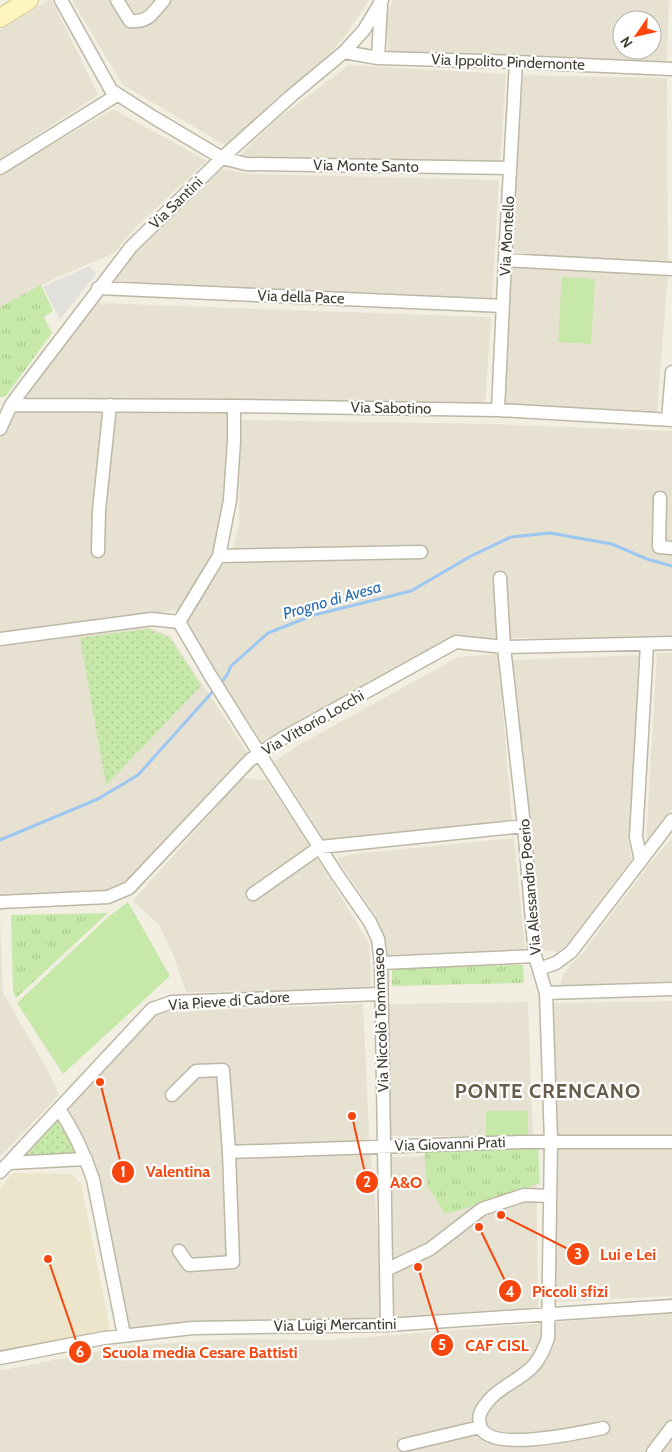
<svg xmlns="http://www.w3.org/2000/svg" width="672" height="1452" viewBox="0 0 672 1452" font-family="Cabin,sans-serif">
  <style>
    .residential { fill: #e6e1d0; fill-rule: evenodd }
    .education { fill: #ece5cc }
    .grass { fill: url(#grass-dots) }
    .park { fill: url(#park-tufts) }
    .pitch { fill: #c6e8a9 }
    .parking { fill: #e2e0db }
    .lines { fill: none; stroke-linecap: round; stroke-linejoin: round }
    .stream { stroke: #9cc7f2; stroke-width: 3 }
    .street-casing { stroke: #bdb7a5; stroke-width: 15 }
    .secondary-casing { stroke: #d3c791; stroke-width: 20 }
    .street { stroke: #fff; stroke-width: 12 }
    .secondary { stroke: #fff5bf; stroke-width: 18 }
    .labels { text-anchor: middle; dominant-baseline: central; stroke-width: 4.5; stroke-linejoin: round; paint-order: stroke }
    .street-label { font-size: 15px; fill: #433e33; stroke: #fff }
    .water-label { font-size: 16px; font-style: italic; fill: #2a6cb1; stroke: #fff }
    .district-label { font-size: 20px; font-weight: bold; letter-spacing: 1px; fill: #675d4a; stroke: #fff }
    .leader { fill: none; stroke: #f6460e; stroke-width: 2 }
    .callout-dot { fill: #f6460e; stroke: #fff; stroke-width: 2 }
    .mark-label { font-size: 15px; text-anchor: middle; font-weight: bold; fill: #fff }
    .callout-label { font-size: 16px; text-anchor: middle; font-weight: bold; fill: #f6460e; stroke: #fff; stroke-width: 4.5; stroke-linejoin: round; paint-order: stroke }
  </style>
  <defs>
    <pattern id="grass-dots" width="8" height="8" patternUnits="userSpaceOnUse" patternTransform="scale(1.25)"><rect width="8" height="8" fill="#c6e8a9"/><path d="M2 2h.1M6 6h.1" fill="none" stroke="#abc892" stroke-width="1.8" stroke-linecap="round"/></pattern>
    <pattern id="park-tufts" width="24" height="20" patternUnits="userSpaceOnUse" patternTransform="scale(1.25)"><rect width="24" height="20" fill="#c6e8a9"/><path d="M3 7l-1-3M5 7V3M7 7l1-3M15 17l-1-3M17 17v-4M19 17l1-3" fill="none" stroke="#abc892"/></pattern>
  </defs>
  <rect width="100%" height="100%" fill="#f2efe2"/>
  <path class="residential" d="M49 0H52L98 95 0 159V30Z
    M72 0H369L346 35 318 68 279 96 228 147 123 85Z
    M393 0H669L667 61 516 57 388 51 386 16ZM622 20H652V50H622Z
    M349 65 506 74 500 163 251 157 240 155 276 120Z
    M523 75 667 78 668 274 657 413 502 408Z
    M113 109 207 161 141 222 114 253 55 278 0 307V175Z
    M223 169 250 174 499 180 492 301 107 286 153 234Z
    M94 303 491 317 485 407 19 404Z
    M19 407 232 408 230 449 219 550 190 596 178 610 0 636V439Z
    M240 420 491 424 672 431V636L602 638H467L265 747 191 633 183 618 231 555 239 525Z
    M148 627 170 636 250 756 222 779 130 878 118 888 110 892 0 899V647Z
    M657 653H672V809L646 842Z
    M498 654 512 821 327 844 274 761 299 745 458 657Z
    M642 655 628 839 631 860 569 943 558 952 542 950 513 660Z
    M242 778 266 780 313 851 369 943 371 990 186 992 173 954 159 925 133 901Z
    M514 838 525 949 388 955 386 944 375 914 337 859 353 854Z
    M672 838V981L561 987V979L571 964 582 954 647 867Z
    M0 917 3 993 48 1071 59 1095 0 1157Z
    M672 1001V1138H553L552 1003Z
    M528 1002 533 1136H388V1004Z
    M363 1004 369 1134 385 1317 127 1331 98 1174 93 1155 68 1108 155 1012Z
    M556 1146 672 1147V1296L556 1302Z
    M536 1155 538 1308 391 1317 386 1157Z
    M672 1313V1452H0V1371L125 1346 237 1339 331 1340Z"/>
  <path class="education" d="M13 1173 71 1174 81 1184 110 1329 0 1351V1189Z"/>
  <path class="grass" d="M148 629 170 638 201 686 106 785 80 638Z
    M56 1119 68 1137 76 1157 19 1160Z"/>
  <path class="park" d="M41 285 53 311 44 317 52 333 5 397H0V307Z
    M108 913 16 998 13 991 11 915Z
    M523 965 524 983 392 986V968Z
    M538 1146 540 1183 487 1202 445 1214 427 1185 424 1149Z"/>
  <path class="pitch" d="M562 277 595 279 591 344 558 342Z
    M128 902 170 976 63 1074 17 1003 108 917Z
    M486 1111H528V1136H486Z"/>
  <path class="parking" d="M90 266 96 274 60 319 43 287Z"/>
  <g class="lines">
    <path class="stream" d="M220 684 227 675 231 666 268 633 314 615 411 591 471 556 511 537 550 533 612 544 647 559 672 566
      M0 840 98 799 138 775 216 688"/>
    <g class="street-casing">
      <path id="street" d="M61 0 111 90 153 117 222 158 246 164 510 168
        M117 0 130 21C149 23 152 13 164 0
        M344 52 378 58 516 62 672 69
        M378 58 381 5
        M0 168 117 95
        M505 260 672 269
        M98 288 503 306
        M11 405 234 406 498 410 672 420
        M498 410 505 260 516 62
        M668 420 672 372
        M0 429 11 405 22 390 131 247 222 158 291 96 344 52 364 30 382 0
        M660 498 659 547 672 548
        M98 551 99 510 110 405
        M219 556 421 552
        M500 578 504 647 524 826 535 956 546 993 551 1141 548 1338C545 1347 540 1358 534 1365 522 1379 503 1385 491 1398 482 1408 476 1415 481 1428 493 1452 578 1433 603 1428
        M179 622 210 675 259 753 338 876 370 922 378 939 381 963 387 1325
        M179 622 219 556 230 500 234 441V406
        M0 639 152 619 179 622
        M641 861 636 837 647 645
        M253 894 320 847 524 826
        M0 902 108 897 129 888 250 760 283 738 456 642 504 647 672 643
        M381 963 535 956
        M539 969 556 963 571 952 672 820
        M546 993 672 989
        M172 1095 196 1071 223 1070 229 1152 520 1142H672
        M59 1109C74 1131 84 1153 93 1179L124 1335
        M9 1163 86 1159
        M0 1172 152 1009 172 1002 380 994
        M179 1251 189 1265 233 1262 229 1152
        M386 1270 430 1249 482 1209 524 1195 550 1196
        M0 1358 104 1338 193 1328 387 1325 672 1306
        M404 1445 480 1427
        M653 1452 672 1427"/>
    </g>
    <g class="secondary-casing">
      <path id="secondary" d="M0 18 29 0"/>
    </g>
    <use href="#street" class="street"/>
    <use href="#secondary" class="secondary"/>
  </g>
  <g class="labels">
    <g class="street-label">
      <text transform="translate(508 62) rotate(2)">Via Ippolito Pindemonte</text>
      <text transform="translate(366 166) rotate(1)">Via Monte Santo</text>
      <text transform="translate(176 203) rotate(-44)">Via Santini</text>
      <text transform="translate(507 236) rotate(-87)">Via Montello</text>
      <text transform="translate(301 297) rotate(2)">Via della Pace</text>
      <text transform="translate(391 408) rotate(1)">Via Sabotino</text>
      <text transform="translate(313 723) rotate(-30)">Via Vittorio Locchi</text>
      <text transform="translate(530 887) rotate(-95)">Via Alessandro Poerio</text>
      <text transform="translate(229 1001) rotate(-4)">Via Pieve di Cadore</text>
      <text transform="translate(381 1020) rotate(-92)">Via Niccolò Tommaseo</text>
      <text transform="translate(450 1144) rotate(-2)">Via Giovanni Prati</text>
      <text transform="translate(335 1325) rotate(-1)">Via Luigi Mercantini</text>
    </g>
    <g class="water-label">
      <text transform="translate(332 600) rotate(-16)">Progno di Avesa</text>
    </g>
    <g class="district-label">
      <text x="548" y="1091">PONTE CRENCANO</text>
    </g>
  </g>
  <path class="leader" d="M100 1082L123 1172M352 1116L367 1182M501 1215L578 1254M479 1227L510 1291M418 1267L442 1345M48 1259L80 1352"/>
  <g class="callout-dot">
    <circle cx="100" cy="1082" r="5"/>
    <circle cx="352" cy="1116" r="5"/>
    <circle cx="501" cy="1215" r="5"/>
    <circle cx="479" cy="1227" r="5"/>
    <circle cx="418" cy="1267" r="5"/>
    <circle cx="48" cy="1259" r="5"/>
    <circle cx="123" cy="1172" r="12"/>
    <circle cx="367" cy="1182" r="12"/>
    <circle cx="578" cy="1254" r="12"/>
    <circle cx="510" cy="1291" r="12"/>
    <circle cx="442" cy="1345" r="12"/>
    <circle cx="80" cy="1352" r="12"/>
  </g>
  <g class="mark-label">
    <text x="123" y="1177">1</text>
    <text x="367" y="1187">2</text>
    <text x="578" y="1259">3</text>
    <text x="510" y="1297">4</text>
    <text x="442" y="1350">5</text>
    <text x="80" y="1357">6</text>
  </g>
  <g class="callout-label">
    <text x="178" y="1177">Valentina</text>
    <text x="406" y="1188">A&amp;O</text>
    <text x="628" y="1260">Lui e Lei</text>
    <text x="570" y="1297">Piccoli sfizi</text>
    <text x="497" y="1351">CAF CISL</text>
    <text x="200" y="1358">Scuola media Cesare Battisti</text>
  </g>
  <g transform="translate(637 35) rotate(236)"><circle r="24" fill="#ffffff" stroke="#b4b2ad"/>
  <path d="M0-4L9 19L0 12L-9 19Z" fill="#ff460c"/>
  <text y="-8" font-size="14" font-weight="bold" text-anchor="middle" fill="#433e33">N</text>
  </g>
</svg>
